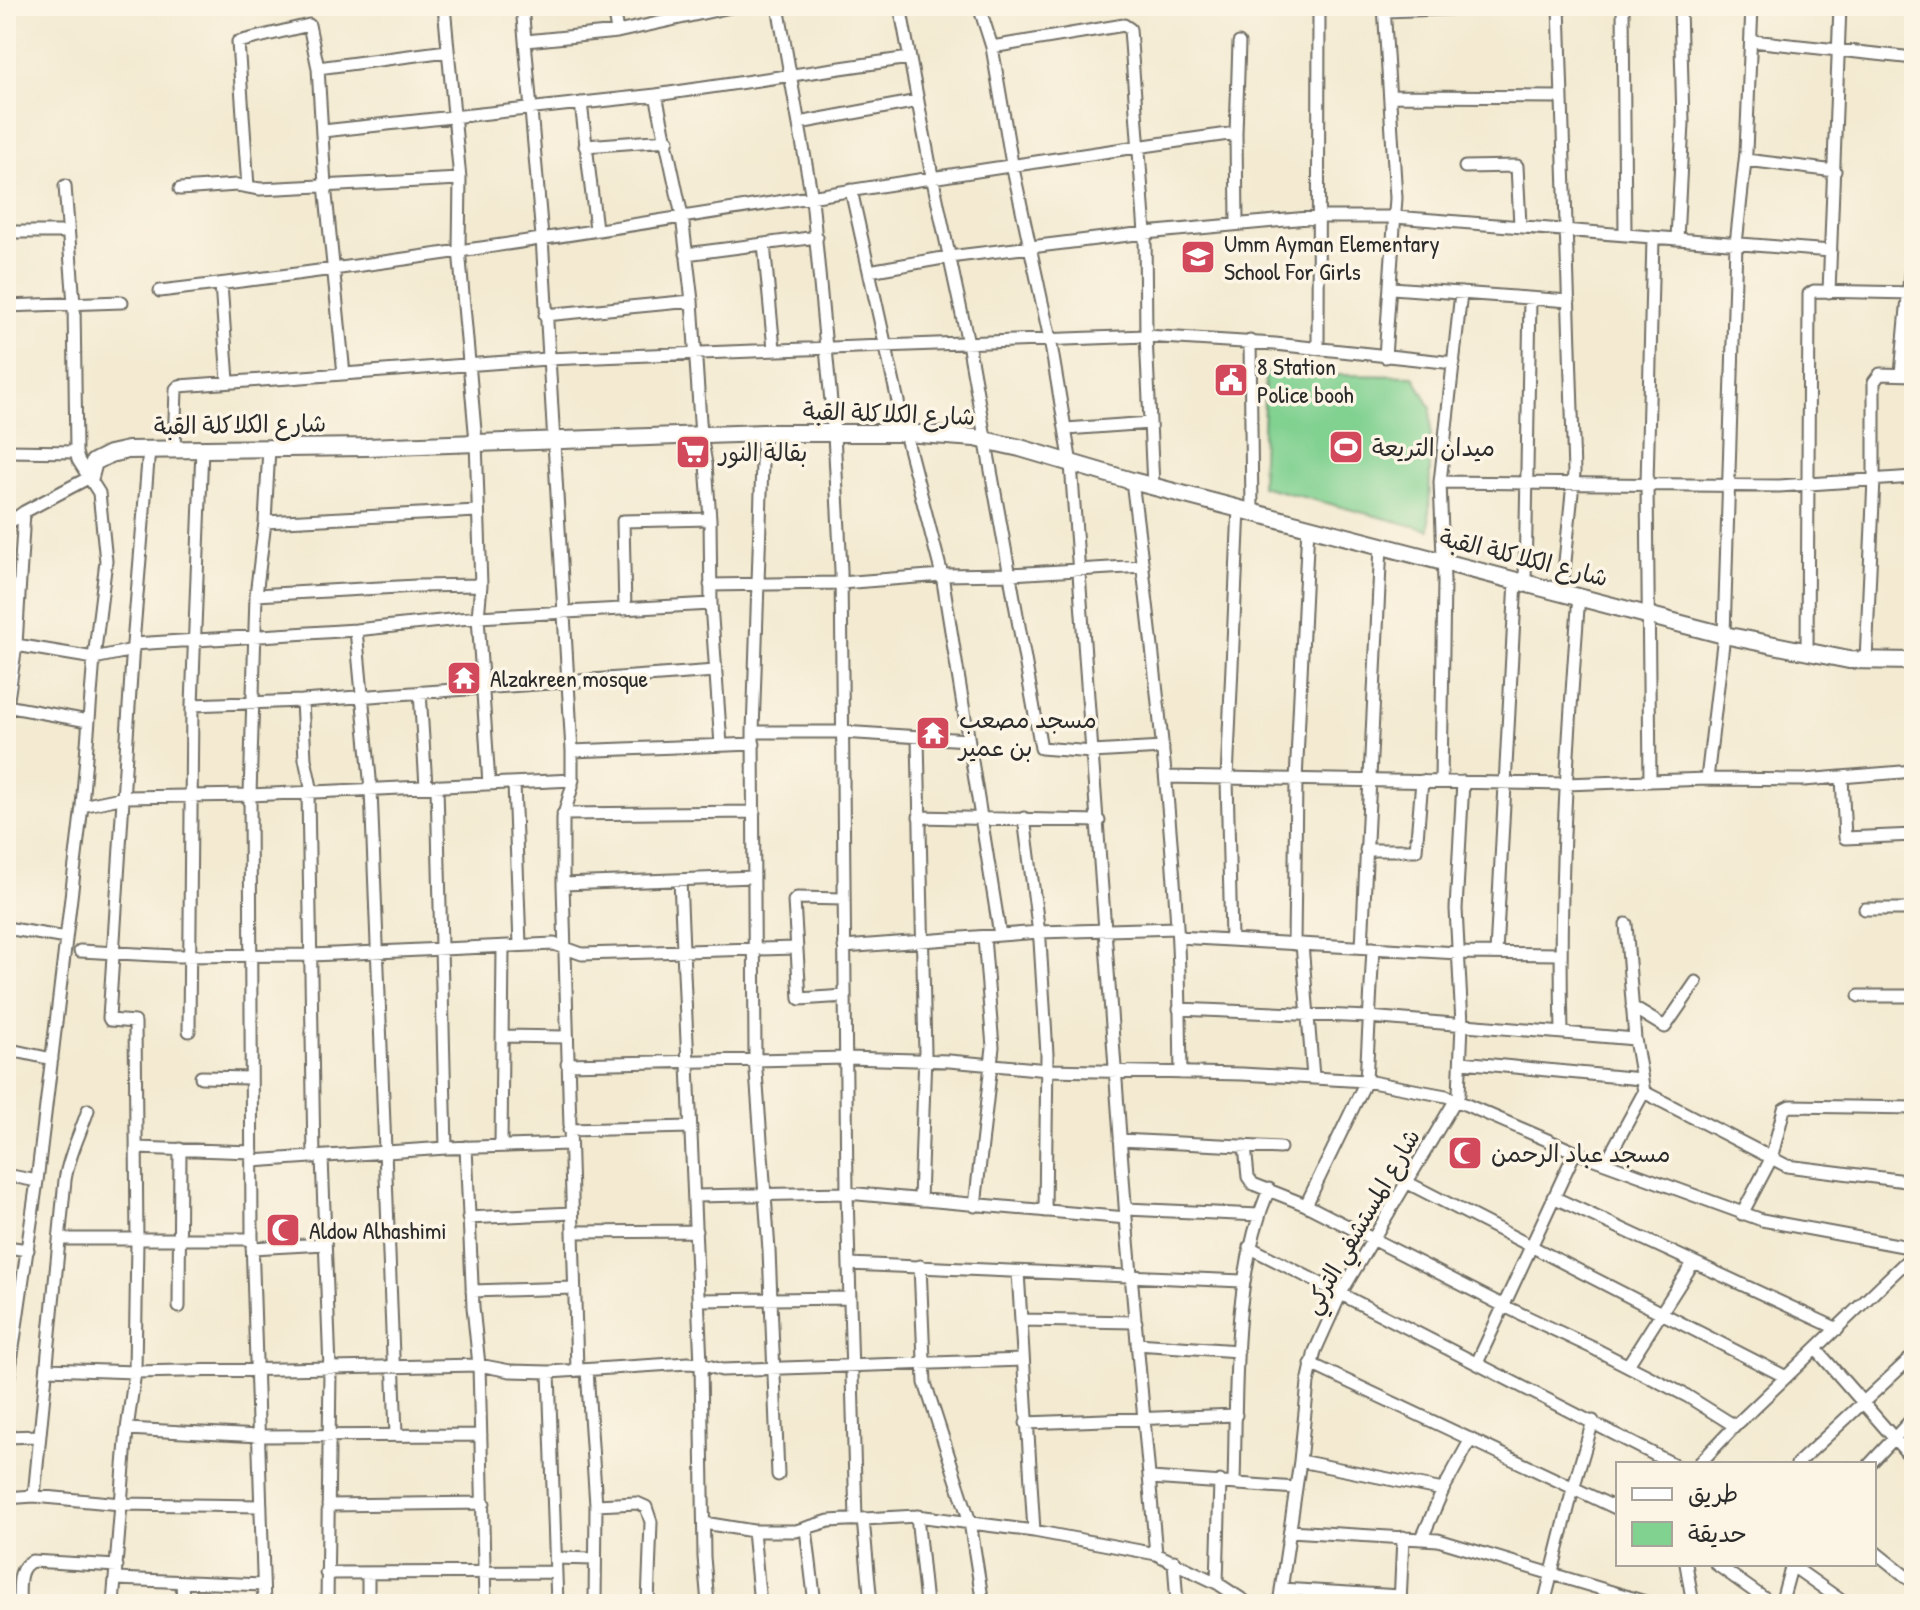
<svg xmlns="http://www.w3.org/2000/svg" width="1920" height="1610" viewBox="0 0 1920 1610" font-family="'Patrick Hand','Playpen Sans Arabic',sans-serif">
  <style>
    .green { fill: #81d191; stroke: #567e5e; stroke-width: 2 }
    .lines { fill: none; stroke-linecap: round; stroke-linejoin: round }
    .street-casing { stroke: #716e65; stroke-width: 15 }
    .secondary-casing { stroke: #716e65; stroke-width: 20 }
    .street { stroke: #fff; stroke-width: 11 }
    .secondary { stroke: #fff; stroke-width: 16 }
    .labels { text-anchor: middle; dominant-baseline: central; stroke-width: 7; stroke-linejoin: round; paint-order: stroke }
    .poi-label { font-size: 24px; fill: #2b2b2b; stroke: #fcf5e5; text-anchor: start }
    .street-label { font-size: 24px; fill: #2b2b2b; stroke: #fcf5e5 }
  </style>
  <rect width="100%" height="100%" fill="#fcf5e5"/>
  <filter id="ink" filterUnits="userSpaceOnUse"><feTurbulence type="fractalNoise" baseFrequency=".0125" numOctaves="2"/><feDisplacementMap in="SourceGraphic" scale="16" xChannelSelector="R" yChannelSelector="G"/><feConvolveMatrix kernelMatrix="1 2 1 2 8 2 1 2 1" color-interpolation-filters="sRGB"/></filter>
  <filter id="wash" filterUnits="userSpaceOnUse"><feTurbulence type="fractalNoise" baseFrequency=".006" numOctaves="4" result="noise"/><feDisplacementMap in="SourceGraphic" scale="32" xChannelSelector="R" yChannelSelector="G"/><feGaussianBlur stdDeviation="1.8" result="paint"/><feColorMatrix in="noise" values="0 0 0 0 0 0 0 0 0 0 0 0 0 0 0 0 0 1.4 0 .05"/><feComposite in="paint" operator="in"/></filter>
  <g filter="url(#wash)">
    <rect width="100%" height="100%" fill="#f3ead1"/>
    <path class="green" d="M1265 374 1414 376 1431 408 1429 530 1261 486Z"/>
  </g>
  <g filter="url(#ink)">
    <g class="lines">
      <g class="street-casing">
        <path id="street" d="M444 6 460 179 459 249 476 442 481 585 478 617 489 784
          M522 6 542 237 572 751V787L563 818V884L577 1370
          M613 6 617 32
          M778 6 812 198 834 434 841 570 847 1193 856 1520
          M900 6 932 176 968 343 1041 748 1092 752 1163 748
          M979 6 992 47 1012 164 1050 339 1071 464 1126 1218 1156 1554
          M1384 6 1396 198 1385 357
          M1559 6 1574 473 1562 591
          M1623 6 1625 234
          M1385 11 1524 6
          M526 41 617 32 735 6
          M1752 41 1914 58
          M992 47 1124 25 1130 29 1145 233 1146 336 1153 486
          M318 68 447 51
          M656 95 682 216 692 301 701 436 706 464 710 519 711 604 721 745
          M1390 96 1560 97
          M581 103 596 229
          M799 123 918 101
          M323 131 656 95 909 58
          M585 146 668 140
          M1746 160 1835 171
          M1465 167 1517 166 1520 225
          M248 187 238 42 309 25 318 68 325 185 344 374
          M180 189 237 185 260 189 460 179
          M851 190 905 433 942 575 1000 935
          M1237 224 1236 133 1239 43
          M6 232H68
          M1677 239 1683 123 1680 6
          M764 244 774 349
          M686 254 817 237
          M869 271 949 257 1145 233 1319 217H1395L1831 251
          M221 284 228 381
          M1392 288 1569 301
          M160 291C520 249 876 182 1236 133
          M1829 292 1840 6
          M6 306 122 302
          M545 315 692 301
          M1250 341 1252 511
          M1318 348 1319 6
          M1901 374 1914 232
          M1066 429 1150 423
          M763 433 753 732 755 1058 769 1250 778 1475
          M174 449 176 389 179 386 547 359 1146 336 1275 344 1454 363
          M6 451 76 452
          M1132 481C1151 629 1168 777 1177 926 1180 975 1180 1024 1181 1073
          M1440 482 1779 486 1914 477
          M265 522 477 511
          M6 525 24 512 90 477
          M1525 582 1530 299
          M710 585 841 583 942 575 1011 574 1143 566
          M256 595 416 586 481 585
          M625 610 623 521 710 519
          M356 630 371 789 396 1434
          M133 644 356 630 478 617 711 604
          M16 645 94 658 133 650
          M1807 653 1809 294 1814 291 1914 293
          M1866 661 1874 479V382L1880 374 1914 375
          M420 692 426 786
          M302 701 305 759 312 792
          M192 705 302 701 715 671
          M6 706 88 721
          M6 713 16 645 24 512
          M753 732H842L968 740
          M918 738 925 1053 920 1200
          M572 751 754 744
          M1166 777 1565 784 1707 779 1804 780 1914 771
          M1842 777 1845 838 1914 835
          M1707 779 1724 635 1736 244 1746 152 1752 6
          M1650 780 1647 484 1653 238
          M1441 781 1444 581 1440 482 1461 293
          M514 783 520 945
          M437 786 446 1148
          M308 792 314 1157
          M82 806 125 797 250 795 573 780
          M563 814 754 812
          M919 817 1099 821
          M1024 818 1040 941 1047 1054 1045 1211
          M1366 850H1416L1422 781
          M680 880 701 1364 704 1557 708 1604
          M563 884 754 877
          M844 899 797 898 794 901 800 999 845 996
          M1865 909H1914
          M6 928 66 938
          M1178 937 1458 953 1560 954
          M1231 939 1227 779 1239 508
          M1294 944 1296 781 1308 525
          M1302 944 1313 1077
          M844 947 1039 932 1177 928
          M1362 947 1381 545
          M80 951 175 956 312 955 554 944 582 954 795 948
          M1496 953 1516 580
          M1859 996H1914
          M1632 1007 1665 1027 1696 982
          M1179 1009 1369 1017 1635 1039
          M189 1031 192 705 202 448
          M1562 1031C1558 886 1568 741 1579 595
          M502 1036 566 1037
          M6 1049 52 1059
          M1462 1062 1641 1079
          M567 1064 847 1058 949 1061 1048 1070 1242 1074 1366 1081 1446 1096 1575 1152 1762 1220 1914 1248
          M201 1077 251 1078
          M1644 1092 1787 1166 1914 1182
          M569 1130 691 1127
          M1120 1140 1280 1148
          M501 1145 503 947
          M1245 1146 1248 1177 1253 1184 1306 1205 1504 1306 1593 1348 1687 1396 1735 1426
          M466 1147 473 1307 479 1365 485 1604
          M136 1148 252 1152
          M322 1157 330 1369 327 1604
          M252 1161 446 1148 569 1144
          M1606 1162 1644 1092 1635 1039 1626 924
          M6 1175 37 1181
          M1408 1183 1786 1377
          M695 1196 847 1193 1126 1218
          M1553 1197 1838 1329
          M1306 1205 1366 1081 1373 948
          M975 1206 993 1047 984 937
          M1126 1209 1259 1215
          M1742 1214 1771 1159 1784 1109 1790 1106 1914 1108
          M468 1218 572 1213
          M573 1232 696 1231
          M61 1239H252
          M6 1247 28 1250
          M1249 1247 1673 1464
          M252 1248 325 1244
          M849 1264 1242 1281
          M920 1266 925 1383 970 1522 983 1604
          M1018 1272 1034 1531
          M472 1291 574 1288
          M699 1300 850 1298
          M179 1307 180 1149
          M1021 1320 1136 1322
          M1137 1344 1238 1351
          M1816 1349 1914 1461
          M1477 1363 1575 1152
          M1311 1364 1618 1509
          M1628 1365 1693 1263
          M47 1369 135 1372 479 1365 510 1371 549 1372 688 1363 701 1364 722 1370 1023 1360
          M587 1370 596 1505 595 1604
          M549 1372 557 1604
          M6 1396 37 1181 82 806 94 658 106 561 99 493 78 460 76 452 74 304 65 186
          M1026 1423 1236 1415
          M127 1429 259 1436 481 1435
          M6 1437 39 1436
          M1300 1461 1443 1490
          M1699 1464 1735 1426 1914 1254
          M1797 1464 1914 1355
          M1870 1464 1914 1417
          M1151 1478 1296 1488
          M1234 1482C1237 1383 1231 1281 1269 1189
          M34 1496 65 1180C69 1154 80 1135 88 1110
          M6 1498 34 1496 121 1504 261 1506
          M328 1505 484 1503
          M596 1505 637 1503 646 1507 651 1522 648 1604
          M917 1516 926 1604
          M863 1519 871 1604
          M704 1523 753 1531H796L829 1521 917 1516 1034 1531 1156 1554 1217 1583 1249 1604
          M806 1529 815 1604
          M753 1531 760 1604
          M1290 1531 1438 1540 1652 1604
          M1422 1538 1443 1490 1471 1439
          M1874 1551 1914 1583
          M556 1558 594 1559
          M1174 1561 1177 1604
          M1686 1564 1693 1604
          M1716 1564 1772 1604
          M1791 1565 1846 1604
          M326 1573 556 1572
          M368 1574V1604
          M116 1579 263 1585
          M182 1582 183 1604
          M1217 1583 1220 1481
          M1281 1589 1400 1596
          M19 1604C20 1588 16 1568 32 1561L117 1566
          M113 1604 127 1429 135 1372 137 1241 135 1022 110 1020 109 1018 133 644 149 449
          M264 1604 252 1239 250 795 256 595 265 522 269 448
          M1279 1604 1300 1461 1308 1383 1315 1351 1341 1293 1459 1094 1462 1024 1456 909 1463 782
          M1400 1604 1403 1537
          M1544 1604 1573 1489 1593 1421
          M1781 1604 1792 1564"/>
      </g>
      <g class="secondary-casing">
        <path id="secondary" d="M90 477 94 462 110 454 128 450 366 447 763 433H905L975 438 1020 448 1132 481 1724 635 1849 660 1914 661"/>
      </g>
      <use href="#street" class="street"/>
      <use href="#secondary" class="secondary"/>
    </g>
  </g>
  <defs>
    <g id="school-square" transform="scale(1.8)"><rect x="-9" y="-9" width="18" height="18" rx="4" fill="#d1495b" stroke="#fcf5e5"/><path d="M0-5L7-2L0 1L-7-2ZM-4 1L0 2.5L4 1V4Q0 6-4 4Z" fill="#fff"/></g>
    <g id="civic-square" transform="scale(1.8)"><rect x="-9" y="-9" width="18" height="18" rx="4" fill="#d1495b" stroke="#fcf5e5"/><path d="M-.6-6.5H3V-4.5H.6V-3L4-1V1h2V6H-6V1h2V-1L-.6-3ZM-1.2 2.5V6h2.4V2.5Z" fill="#fff"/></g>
    <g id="stadium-square" transform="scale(1.8)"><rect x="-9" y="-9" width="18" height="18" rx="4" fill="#d1495b" stroke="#fcf5e5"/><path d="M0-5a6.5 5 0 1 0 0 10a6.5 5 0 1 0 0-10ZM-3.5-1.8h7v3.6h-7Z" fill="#fff"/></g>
    <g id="supermarket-square" transform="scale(1.8)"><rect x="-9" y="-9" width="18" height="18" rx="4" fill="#d1495b" stroke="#fcf5e5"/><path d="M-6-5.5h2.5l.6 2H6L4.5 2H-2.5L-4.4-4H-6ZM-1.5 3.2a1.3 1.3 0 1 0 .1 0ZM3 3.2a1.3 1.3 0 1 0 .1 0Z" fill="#fff"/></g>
    <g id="temple-square" transform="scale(1.8)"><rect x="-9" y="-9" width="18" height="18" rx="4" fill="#d1495b" stroke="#fcf5e5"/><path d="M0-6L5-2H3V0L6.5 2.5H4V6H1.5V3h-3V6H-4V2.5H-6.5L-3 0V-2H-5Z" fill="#fff"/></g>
    <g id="mosque-square" transform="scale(1.8)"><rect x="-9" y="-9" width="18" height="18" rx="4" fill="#d1495b" stroke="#fcf5e5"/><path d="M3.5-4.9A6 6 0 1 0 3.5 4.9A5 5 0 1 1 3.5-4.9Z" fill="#fff"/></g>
  </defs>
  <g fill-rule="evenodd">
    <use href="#school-square" x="1198" y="257"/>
    <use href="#civic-square" x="1231" y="380"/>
    <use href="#stadium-square" x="1346" y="447"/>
    <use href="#supermarket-square" x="693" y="452"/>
    <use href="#temple-square" x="464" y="678"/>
    <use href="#temple-square" x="933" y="733"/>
    <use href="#mosque-square" x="1465" y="1153"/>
    <use href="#mosque-square" x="283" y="1230"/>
  </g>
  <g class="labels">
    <g class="poi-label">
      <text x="1224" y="243">Umm Ayman Elementary<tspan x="1224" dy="28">School For Girls</tspan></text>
      <text x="1257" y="366">8 Station<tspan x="1257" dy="28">Police booh</tspan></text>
      <text x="1372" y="447">ميدان التريعة</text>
      <text x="719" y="452">بقالة النور</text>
      <text x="490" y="678">Alzakreen mosque</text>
      <text x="959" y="719">مسجد مصعب<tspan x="959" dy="28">بن عمير</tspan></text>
      <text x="1491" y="1153">مسجد عباد الرحمن</text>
      <text x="309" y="1230">Aldow Alhashimi</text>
    </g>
    <g class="street-label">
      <text transform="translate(889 413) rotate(2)">شارع الكلاكلة القبة</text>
      <text transform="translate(240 424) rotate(-1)">شارع الكلاكلة القبة</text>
      <text transform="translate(1524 557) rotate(14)">شارع الكلاكلة القبة</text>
      <text transform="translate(1361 1221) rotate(-60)">شارع المستشفي التركي</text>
    </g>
  </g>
  <rect width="1920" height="1610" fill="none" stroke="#fcf5e5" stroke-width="32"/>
  <rect x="1616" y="1462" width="260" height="104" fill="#fcf5e5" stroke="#a8a49b" stroke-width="2"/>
  <rect x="1632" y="1488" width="40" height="12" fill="#ffffff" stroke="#a8a49b" stroke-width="2"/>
  <text x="1688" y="1502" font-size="24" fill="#2b2b2b">طريق</text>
  <rect x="1632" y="1522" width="40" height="24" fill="#81d191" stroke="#a8a49b" stroke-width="2"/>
  <text x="1688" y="1542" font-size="24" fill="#2b2b2b">حديقة</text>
</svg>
